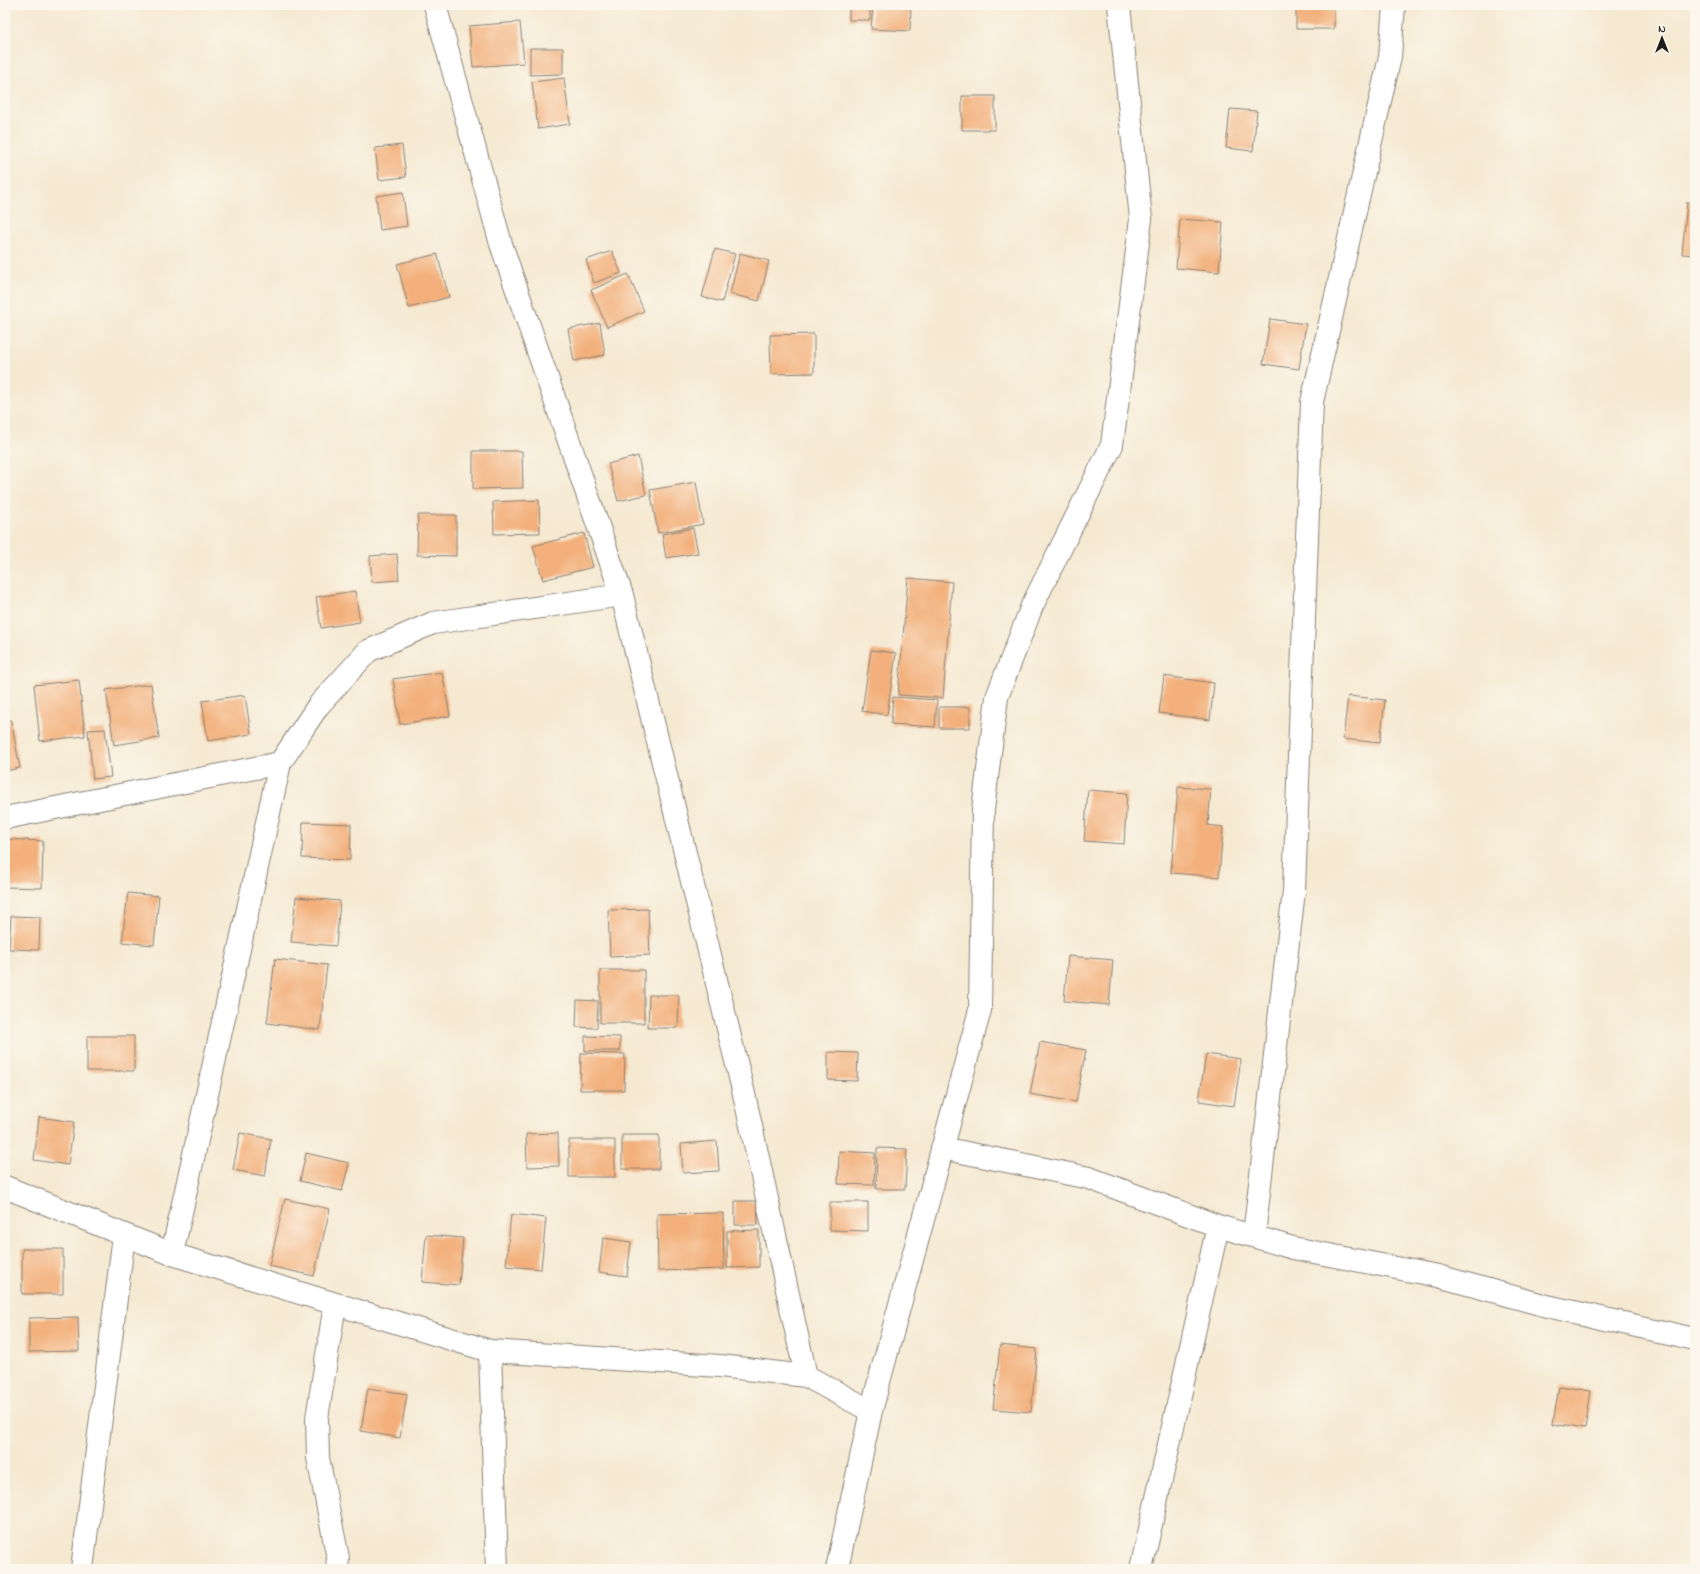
<svg xmlns="http://www.w3.org/2000/svg" width="1700" height="1574" viewBox="0 0 1700 1574" font-family="'Indie Flower',sans-serif">
  <style>
    .building { fill: #f3b07c }
    .lines { fill: none; stroke-linecap: round; stroke-linejoin: round }
    .minor-casing { stroke: #888277; stroke-width: 24 }
    .minor { stroke: #fff; stroke-width: 22 }
  </style>
  <rect width="100%" height="100%" fill="#fbf7ec"/>
  <filter id="ink" filterUnits="userSpaceOnUse"><feTurbulence type="fractalNoise" baseFrequency=".025" numOctaves="2"/><feDisplacementMap in="SourceGraphic" scale="8" xChannelSelector="R" yChannelSelector="G"/><feConvolveMatrix kernelMatrix="1 2 1 2 8 2 1 2 1" color-interpolation-filters="sRGB"/></filter>
  <filter id="wash" filterUnits="userSpaceOnUse"><feTurbulence type="fractalNoise" baseFrequency=".012" numOctaves="4" result="noise"/><feDisplacementMap in="SourceGraphic" scale="16" xChannelSelector="R" yChannelSelector="G"/><feGaussianBlur stdDeviation="0.9" result="paint"/><feColorMatrix in="noise" values="0 0 0 0 0 0 0 0 0 0 0 0 0 0 0 0 0 1.4 0 .05"/><feComposite in="paint" operator="in"/></filter>
  <g filter="url(#wash)">
    <rect width="100%" height="100%" fill="#f5e9d2"/>
    <g id="blocks">
      <path class="building" d="M849 5H870V20H849Z
        M873 5H911L910 31 871 29Z
        M1296 5H1334V29H1296Z
        M520 22 524 63 473 67 469 26Z
        M530 48H563V74L530 75Z
        M564 78 570 124 538 129 532 82Z
        M962 96H995V130H962Z
        M1230 109 1257 111 1253 151 1226 148Z
        M402 145 406 177 379 180 375 148Z
        M403 192 407 226 380 230 376 196Z
        M1687 202 1695 203V255L1682 254Z
        M1180 219 1223 222 1219 272 1176 268Z
        M715 249 735 254 722 302 702 297Z
        M612 251 621 273 594 283 586 260Z
        M740 253 769 261 759 301 730 294Z
        M437 254 449 297 409 308 397 264Z
        M628 274 644 311 607 327 591 290Z
        M1270 319 1306 324 1299 369 1263 364Z
        M600 323 605 355 574 361 568 329Z
        M814 334V373L771 374 770 335Z
        M473 451H522L523 488 473 489Z
        M638 456 646 495 618 501 608 464Z
        M696 482 703 524 658 533 650 490Z
        M539 500 540 533 494 534 493 502Z
        M418 515H456V556L417 555Z
        M693 528 698 553 666 558 662 534Z
        M584 533 593 567 543 580 533 546Z
        M397 554 399 580 372 582 370 556Z
        M908 578 952 582 943 698 898 695Z
        M355 591 360 622 321 628 316 597Z
        M871 650 896 653 887 715 862 711Z
        M442 672 450 716 400 724 393 679Z
        M1164 676 1214 683 1210 720 1159 713Z
        M79 680 85 736 40 741 34 685Z
        M151 684 159 738 114 745 106 690Z
        M245 695 251 734 208 741 202 701Z
        M1348 696 1385 700 1380 743 1343 739Z
        M893 697 937 700 935 727 891 724Z
        M939 707H970V728H939Z
        M11 720 20 768 5 771V721Z
        M105 729 111 777 93 779 88 730Z
        M1178 787 1211 789 1208 825 1223 827 1219 877 1171 873Z
        M1088 790 1127 793 1124 844 1084 841Z
        M303 822 351 824 350 860 302 858Z
        M5 839 43 841 42 888 5 887Z
        M128 893 159 896 154 945 122 942Z
        M296 897 340 901 336 946 291 942Z
        M648 909 650 955 610 957 608 910Z
        M11 916 40 917 39 950 9 949Z
        M1068 956 1113 960 1109 1005 1064 1001Z
        M275 959 327 965 320 1030 267 1023Z
        M600 970H644V1023H600Z
        M649 995H679L678 1028H648Z
        M577 1000 598 1001 597 1028 576 1027Z
        M87 1036H134V1071H87Z
        M585 1036 620 1037V1051H585Z
        M1040 1042 1086 1050 1076 1102 1030 1094Z
        M828 1052 858 1053 857 1081 828 1080Z
        M581 1053 625 1054 624 1090H580Z
        M1206 1054 1241 1059 1234 1106 1199 1101Z
        M39 1117 74 1122 68 1165 34 1160Z
        M240 1133 271 1139 265 1176 233 1170Z
        M558 1133 559 1166 527 1167 526 1134Z
        M622 1135H659V1169H622Z
        M569 1140H615V1177H569Z
        M717 1141 719 1171 683 1173 681 1144Z
        M877 1148 907 1149 905 1189H876Z
        M839 1151 875 1153 874 1185 838 1184Z
        M306 1153 349 1163 342 1191 300 1181Z
        M285 1199 330 1209 314 1276 269 1266Z
        M735 1201H757L758 1225H735Z
        M830 1202H868V1231L830 1230Z
        M723 1213 724 1269 658 1271 657 1214Z
        M511 1214 546 1218 541 1269 506 1266Z
        M759 1230V1267L727 1268V1231Z
        M426 1235 463 1238 459 1285 422 1282Z
        M603 1238 631 1242 627 1276 599 1272Z
        M22 1249H63V1294H22Z
        M78 1317 79 1351 29 1352V1318Z
        M1000 1345 1037 1349 1031 1412 993 1409Z
        M1559 1386 1591 1391 1585 1429 1553 1424Z
        M368 1388 407 1394 400 1438 361 1431Z"/>
    </g>
  </g>
  <g filter="url(#ink)">
    <use href="#blocks" fill-opacity="0" stroke="#888277" stroke-width="1"/>
    <g class="lines">
      <g class="minor-casing">
        <path id="minor" d="M435 5 501 244 622 595 744 1094 806 1376
          M5 818 280 763
          M942 1148 1089 1178 1218 1226 1293 1248 1438 1276 1547 1306 1695 1339
          M5 1187 172 1254 490 1351 720 1366 806 1376 871 1411 980 1010 983 810 997 697 1032 606 1112 445 1141 219 1119 5
          M1254 1235 1294 891 1312 402 1390 57 1394 5
          M172 1254 280 763 318 706 368 651 433 623 622 595
          M335 1304 317 1418 318 1458 338 1558 337 1569
          M490 1351 497 1569
          M82 1569 124 1235
          M837 1569 871 1411
          M1141 1569 1218 1226"/>
      </g>
      <use href="#minor" class="minor"/>
    </g>
  </g>
  <rect width="1700" height="1574" fill="none" stroke="#fbf7ec" stroke-width="20"/>
  <g transform="translate(1662 38)" stroke="#fbf7ec" stroke-width="3" paint-order="stroke">
  <path d="M0-3L7 15L0 10L-7 15Z" fill="#1c1c1c"/>
  <text y="-6" font-size="11" font-weight="bold" text-anchor="middle" fill="#1c1c1c">N</text>
  </g>
</svg>
